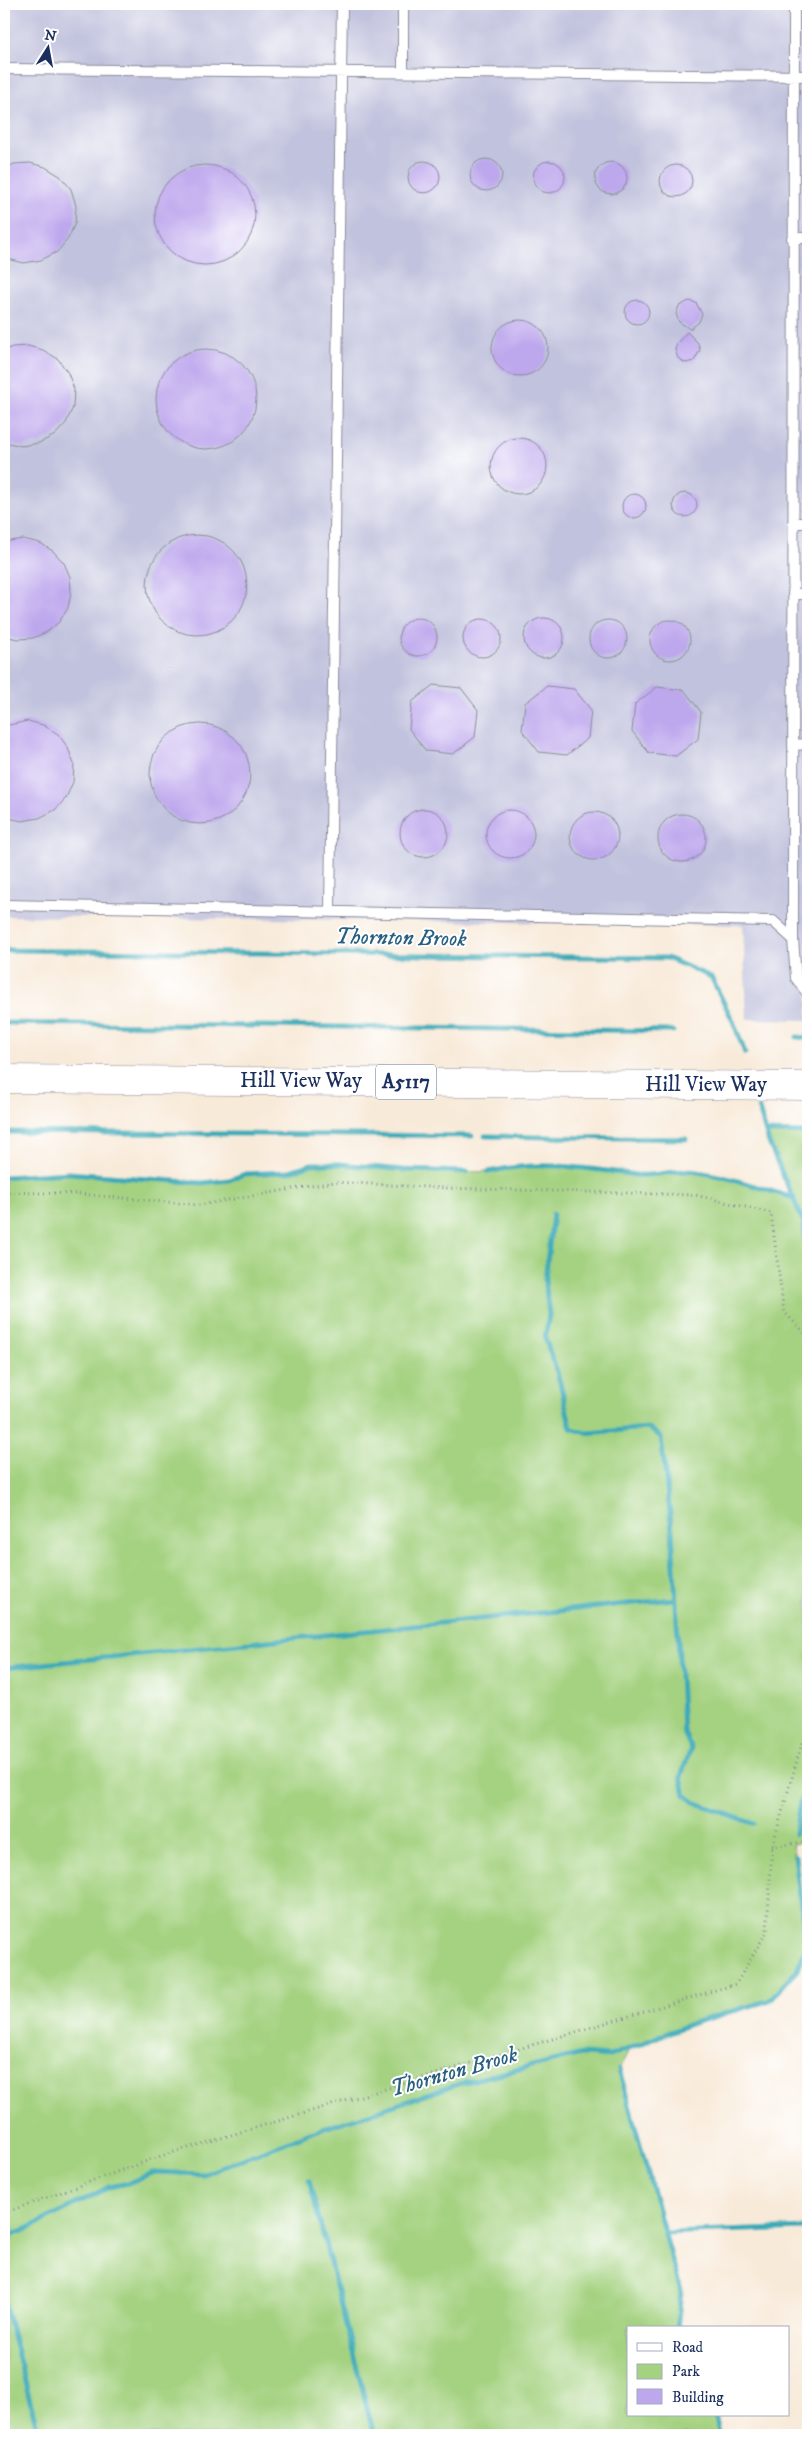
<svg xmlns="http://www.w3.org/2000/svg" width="812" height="2439" viewBox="0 0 812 2439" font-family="'IM FELL DW Pica',serif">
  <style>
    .industrial { fill: #c1c2dd }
    .green { fill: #a4d280; stroke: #60806f }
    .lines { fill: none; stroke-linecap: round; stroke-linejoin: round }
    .stream { stroke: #3baab8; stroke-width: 5 }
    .building { fill: #bda7ed }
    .service-casing { stroke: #8a8c9c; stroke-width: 12 }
    .primary-casing { stroke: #8a8c9c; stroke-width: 29 }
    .path { stroke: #8a8c9c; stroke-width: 3; stroke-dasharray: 1 4; stroke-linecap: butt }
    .service { stroke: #fff; stroke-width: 10 }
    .primary { stroke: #fff; stroke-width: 28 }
    .labels { text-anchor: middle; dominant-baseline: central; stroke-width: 4; stroke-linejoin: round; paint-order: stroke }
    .shield { fill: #fff; stroke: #5f6d8e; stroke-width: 1 }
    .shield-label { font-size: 20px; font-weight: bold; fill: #1b2f5e }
    .street-label { font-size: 21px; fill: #1b2f5e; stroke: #fff }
    .water-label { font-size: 22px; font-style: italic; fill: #286082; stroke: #fff }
  </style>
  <rect width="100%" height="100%" fill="#fff"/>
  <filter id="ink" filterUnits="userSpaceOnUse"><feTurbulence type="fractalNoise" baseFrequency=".02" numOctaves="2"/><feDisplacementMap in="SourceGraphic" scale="10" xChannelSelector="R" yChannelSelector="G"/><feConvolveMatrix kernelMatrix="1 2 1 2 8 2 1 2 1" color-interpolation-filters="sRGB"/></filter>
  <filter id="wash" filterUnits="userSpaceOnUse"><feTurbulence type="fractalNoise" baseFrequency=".0096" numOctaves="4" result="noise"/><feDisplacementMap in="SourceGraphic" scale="20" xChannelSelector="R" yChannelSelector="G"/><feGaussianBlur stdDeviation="1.12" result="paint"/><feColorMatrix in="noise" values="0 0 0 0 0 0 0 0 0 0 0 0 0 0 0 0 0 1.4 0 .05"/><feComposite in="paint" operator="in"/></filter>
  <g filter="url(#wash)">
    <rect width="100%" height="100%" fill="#f8ead9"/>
    <path class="industrial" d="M4 4H808V1020L747 1019 743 925 4 916Z"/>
    <path class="green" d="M766 1132 808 1133V1841L793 1844 806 1947 797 1970 770 2000 690 2024 629 2050 619 2069 681 2292 677 2328H628V2415H715L720 2435H4V1177L69 1173 202 1183 229 1180 245 1174 287 1172 312 1164H340L404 1170 467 1172C498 1172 529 1165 561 1166 588 1167 614 1175 641 1175 657 1175 674 1170 690 1172 725 1176 759 1189 793 1197Z"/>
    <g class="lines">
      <path class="stream" d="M4 950 667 958 711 977 733 1021 745 1053
        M4 1023 673 1031
        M797 1037 808 1038
        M759 1109 769 1143 804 1223 808 1272
        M4 1132 472 1136
        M766 1132 808 1133
        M485 1136 686 1139
        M488 1172C540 1160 585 1168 636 1175 654 1177 672 1170 690 1171 725 1175 760 1188 794 1198
        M4 1177 69 1173 202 1183 229 1180 245 1174 287 1172 312 1164H340L404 1170 467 1172
        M553 1214 545 1279 549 1315 545 1338 558 1375 571 1428 586 1433 648 1428 661 1437 672 1530 683 1730 691 1748 681 1776 685 1795 694 1802 754 1824
        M4 1668 675 1599
        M795 1834 800 1802 808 1786
        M619 2069 681 2292 677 2328
        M309 2180 374 2435
        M665 2233 808 2228
        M4 2238 23 2231 109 2187 128 2183 155 2172 204 2174 310 2133 465 2082 582 2054 610 2056 690 2024 770 2000 797 1970 806 1947 795 1856
        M4 2302 39 2435
        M715 2415 720 2435"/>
    </g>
    <g id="blocks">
      <path class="building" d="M470 175a16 16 0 1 1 32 0a16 16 0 1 1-32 0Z
        M533 177a16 16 0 1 1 32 0a16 16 0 1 1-32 0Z
        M408 177a16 16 0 1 1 32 0a16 16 0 1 1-32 0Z
        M595 178a16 16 0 1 1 32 0a16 16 0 1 1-32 0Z
        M30 163 45 167 60 176 71 189 76 206 75 223 68 239 57 252 41 260 24 263 4 258V169L14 164Z
        M155 215a50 50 0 1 1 100 0a50 50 0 1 1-100 0Z
        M660 181a16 16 0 1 1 32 0a16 16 0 1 1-32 0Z
        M625 312a12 12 0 1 1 24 0a12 12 0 1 1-24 0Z
        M689 301 696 303 702 314 699 322 690 329 679 322 676 314 679 306Z
        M492 348a28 28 0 1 1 56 0a28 28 0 1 1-56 0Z
        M687 332 698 343 700 350 694 361 685 363 678 358 675 350 677 343Z
        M28 346 43 350 58 359 68 373 74 389 73 407 66 423 55 435 39 443 22 446 4 442V351L12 347Z
        M156 399a50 50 0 1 1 100 0a50 50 0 1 1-100 0Z
        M491 466a28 28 0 1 1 56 0a28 28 0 1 1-56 0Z
        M673 505a12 12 0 1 1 24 0a12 12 0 1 1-24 0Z
        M622 506a12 12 0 1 1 24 0a12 12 0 1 1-24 0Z
        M147 585a50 50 0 1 1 100 0a50 50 0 1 1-100 0Z
        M23 539 40 543 53 551 64 563 70 577 71 593 68 608 59 622 47 632 33 638 18 639 4 636V542Z
        M399 637a19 19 0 1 1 38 0a19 19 0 1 1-38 0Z
        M524 638a20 20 0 1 1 40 0a20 20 0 1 1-40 0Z
        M463 638a19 19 0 1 1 38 0a19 19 0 1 1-38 0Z
        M589 639a19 19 0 1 1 38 0a19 19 0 1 1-38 0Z
        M650 640a20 20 0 1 1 40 0a20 20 0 1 1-40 0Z
        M433 685 461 688 478 710 475 737 453 754 426 751 409 729 412 702Z
        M547 686 574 689 591 710 588 738 567 755 539 752 522 730 525 703Z
        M657 687 684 690 701 712 698 739 676 756 649 753 632 731 635 704Z
        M28 721 43 725 58 734 68 748 74 764 73 782 66 798 55 810 39 818 22 821 4 817V726Z
        M150 774a50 50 0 1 1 100 0a50 50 0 1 1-100 0Z
        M400 833a24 24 0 1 1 48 0a24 24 0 1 1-48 0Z
        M486 834a24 24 0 1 1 48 0a24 24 0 1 1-48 0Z
        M570 836a24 24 0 1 1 48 0a24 24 0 1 1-48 0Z
        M658 838a24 24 0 1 1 48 0a24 24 0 1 1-48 0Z"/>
    </g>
  </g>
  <g filter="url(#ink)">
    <use href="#blocks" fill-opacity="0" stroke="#8a8c9c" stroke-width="1"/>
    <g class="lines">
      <g class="service-casing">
        <path id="service" d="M4 69 808 76
          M403 72V4
          M792 238H808
          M793 523H808
          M793 594H808
          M793 745 808 744
          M4 905 773 921 793 939 796 978 808 994
          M330 911 342 4
          M793 939 794 4"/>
      </g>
      <g class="primary-casing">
        <path id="primary" d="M4 1079 808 1086"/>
      </g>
      <path class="path" d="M4 1192 79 1194 199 1205 334 1182 446 1188 695 1195 771 1213 784 1312 808 1336
        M772 1847 808 1841
        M4 2213 161 2156 736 1984 767 1931 772 1847 802 1743 808 1738"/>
      <use href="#service" class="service"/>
      <use href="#primary" class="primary"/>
    </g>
  </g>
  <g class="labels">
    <rect class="shield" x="376" y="1064.5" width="60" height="35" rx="4"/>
    <g class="shield-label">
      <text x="406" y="1082">A5117</text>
    </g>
    <g class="street-label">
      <text x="301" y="1081">Hill View Way</text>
      <text x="706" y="1085">Hill View Way</text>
    </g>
    <g class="water-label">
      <text transform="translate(401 938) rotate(1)">Thornton Brook</text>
      <text transform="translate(454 2072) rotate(-16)">Thornton Brook</text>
    </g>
  </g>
  <rect width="812" height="2439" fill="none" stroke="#fff" stroke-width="20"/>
  <rect x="627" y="2326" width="162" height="90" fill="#ffffff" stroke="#a4acbf"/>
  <rect x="637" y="2343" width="25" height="8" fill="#ffffff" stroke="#a4acbf"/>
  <text x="672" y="2352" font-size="15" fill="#1b2f5e">Road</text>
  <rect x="637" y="2364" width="25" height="15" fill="#a4d280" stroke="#a4acbf"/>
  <text x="672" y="2376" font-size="15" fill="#1b2f5e">Park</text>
  <rect x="637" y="2389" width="25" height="15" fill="#bda7ed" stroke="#a4acbf"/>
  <text x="672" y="2402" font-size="15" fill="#1b2f5e">Building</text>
  <g transform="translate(48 48) rotate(11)" stroke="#ffffff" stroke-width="4" paint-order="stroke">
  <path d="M0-4L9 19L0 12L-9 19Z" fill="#1b2f5e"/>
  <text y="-8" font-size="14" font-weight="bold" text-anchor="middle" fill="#1b2f5e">N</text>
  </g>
</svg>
